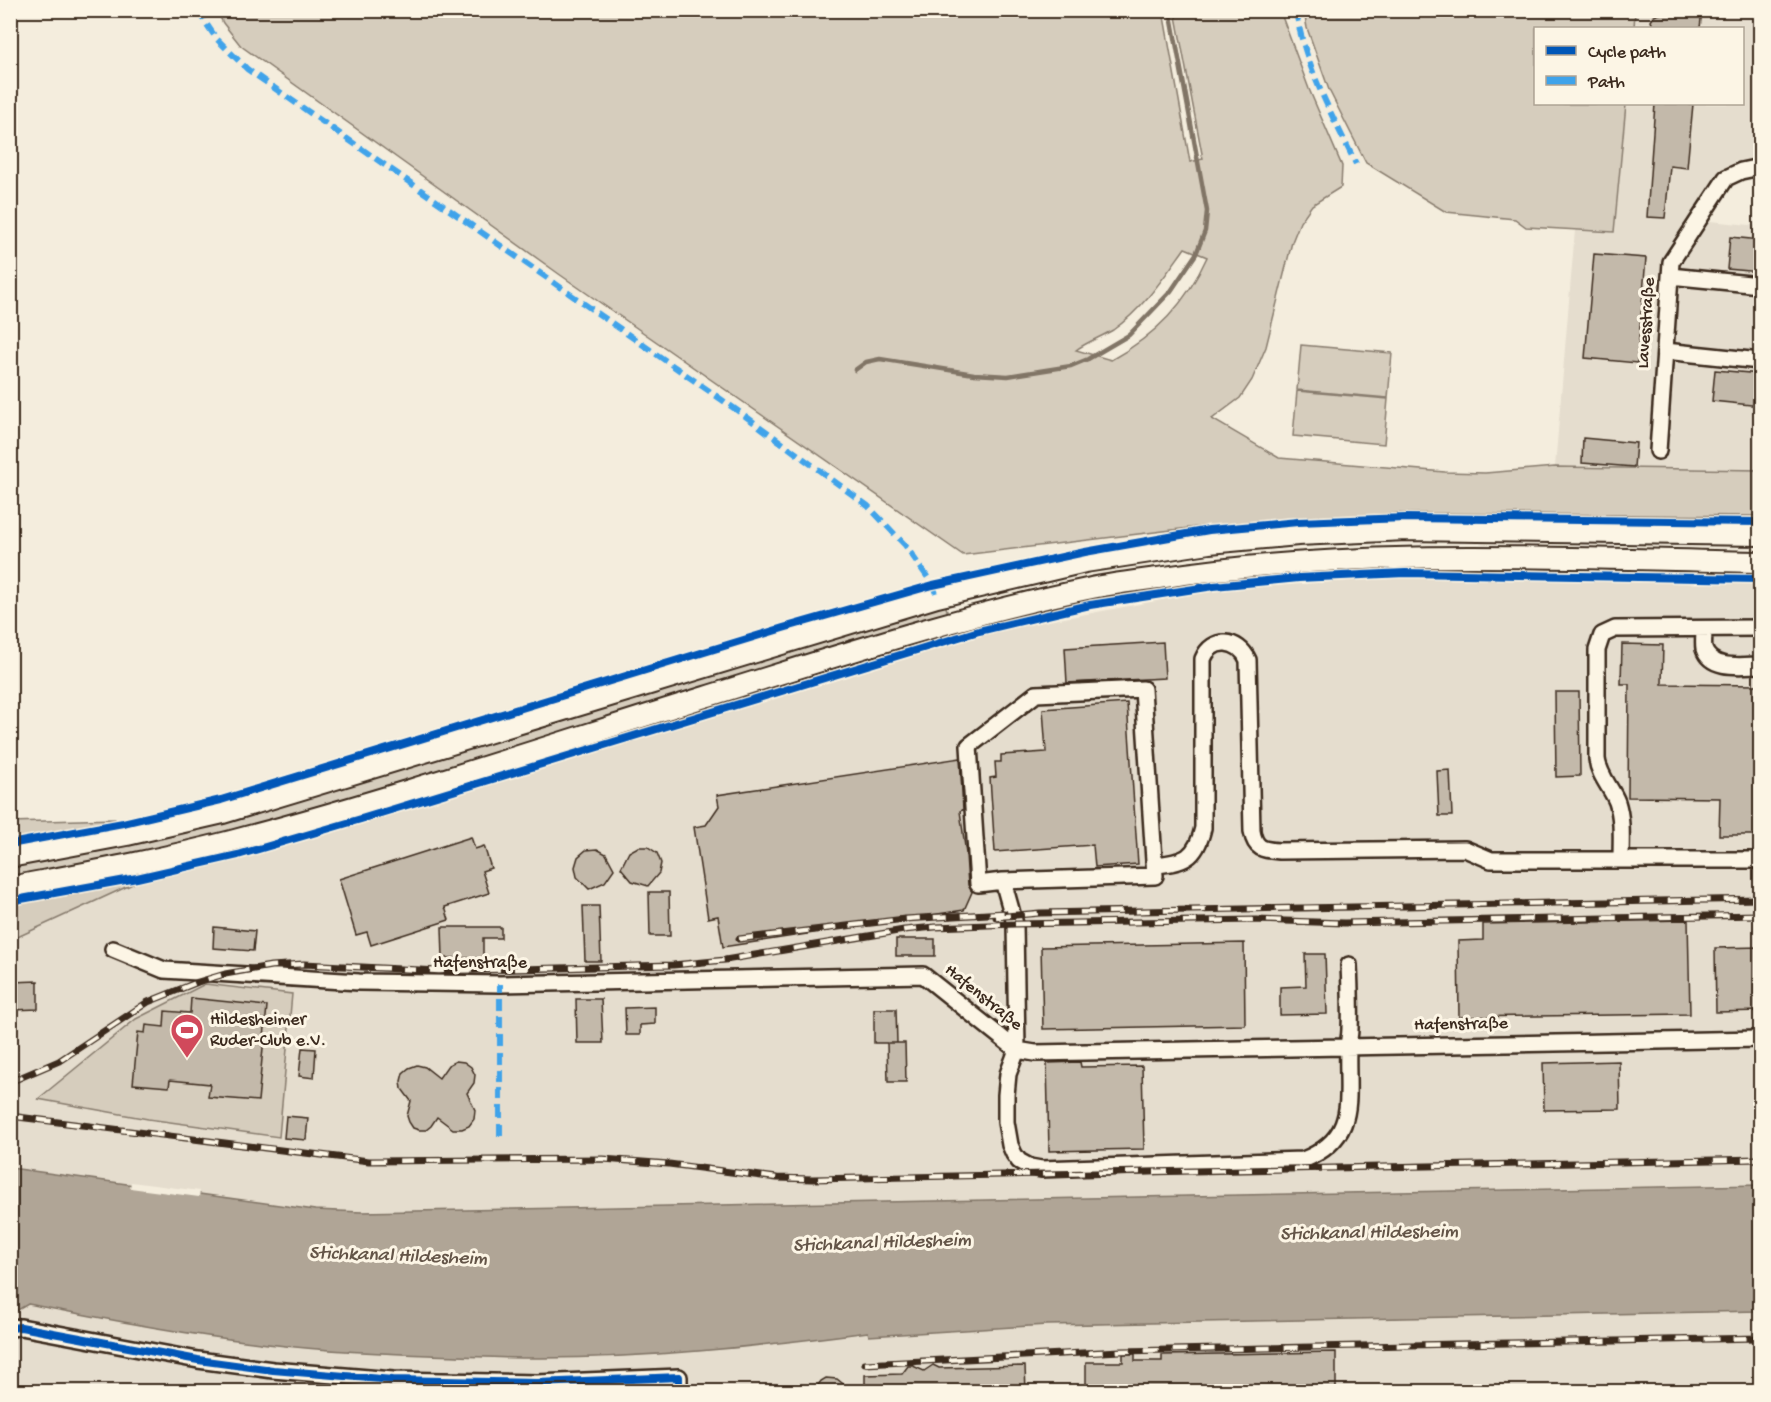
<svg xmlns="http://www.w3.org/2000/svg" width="1771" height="1402" viewBox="0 0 1771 1402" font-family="'Gochi Hand',sans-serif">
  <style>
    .built { fill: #e5ddce }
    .green { fill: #d6cdbd; stroke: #887c6e; stroke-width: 1.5; fill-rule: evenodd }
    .water { fill: #b0a596; stroke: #817466; stroke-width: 1.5 }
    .pier { fill: #f4eddd }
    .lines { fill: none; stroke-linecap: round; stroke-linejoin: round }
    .stream { stroke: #817466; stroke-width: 4.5 }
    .building { fill: #c3b9aa; stroke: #3b2a1e; stroke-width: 1.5 }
    .minor-casing { stroke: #3b2a1e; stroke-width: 20 }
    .major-casing { stroke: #3b2a1e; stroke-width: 24 }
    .minor { stroke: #fcf5e5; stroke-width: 15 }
    .major { stroke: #fcf5e5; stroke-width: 20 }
    .rail-casing { stroke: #3b2a1e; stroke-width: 7 }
    .rail { stroke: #fcf5e5; stroke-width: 4.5; stroke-dasharray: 14; stroke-linecap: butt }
    .quiet { stroke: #3fa3ea; stroke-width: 6; stroke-dasharray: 12 6; stroke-linecap: butt }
    .cycleway-casing { stroke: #fcf5e5; stroke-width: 11 }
    .cycleway { stroke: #0057b8; stroke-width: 8 }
    .labels { text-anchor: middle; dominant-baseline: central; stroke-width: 6; stroke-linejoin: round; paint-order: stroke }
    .street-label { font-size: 18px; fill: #3b2a1e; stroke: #fcf5e5 }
    .poi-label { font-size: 18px; fill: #3b2a1e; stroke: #fcf5e5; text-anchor: start }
    .water-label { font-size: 20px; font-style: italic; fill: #645548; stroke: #fcf5e5 }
  </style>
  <rect width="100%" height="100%" fill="#f4eddd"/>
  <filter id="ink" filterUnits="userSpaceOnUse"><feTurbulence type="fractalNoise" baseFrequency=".0167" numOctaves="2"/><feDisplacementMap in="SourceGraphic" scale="12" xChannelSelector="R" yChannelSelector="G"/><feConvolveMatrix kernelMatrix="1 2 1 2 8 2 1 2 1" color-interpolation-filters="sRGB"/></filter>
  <g filter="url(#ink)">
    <path class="built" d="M1635 11H1760V156L1758 160 1734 162 1720 170 1694 215 1710 221 1760 226V470L1555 467 1575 230 1614 232 1626 104H1742V28H1634Z
      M1760 576V1185L362 1212 315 1210 11 1168 10 941 137 882 240 859 980 634 1215 590 1405 577Z
      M28 1304 179 1332 254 1343 354 1352 528 1358 682 1352 782 1343 868 1332 869 1336 1047 1325 1760 1311V1392H11V1314Z"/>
    <path class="green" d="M217 11H1163L1190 162 1203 159 1175 11H1280L1309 89 1342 166 1341 187 1312 205 1300 222 1292 242 1266 347 1252 380 1240 398 1212 419 1279 458 1445 472 1485 473 1555 467 1760 470V516L1400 513 1205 526 963 555 559 274 241 46 223 23ZM1185 248 1207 257C1186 304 1156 335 1111 360L1076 350C1087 342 1101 337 1113 330 1143 309 1164 277 1185 248Z
      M1304 11H1635L1634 28H1536V104H1626L1614 232 1526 227 1515 219 1446 212 1366 163 1329 90 1307 28Z
      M1301 345 1392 353 1388 398 1297 390Z
      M1297 391 1388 399 1384 444 1293 436Z
      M945 603 948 614 363 793 227 832 128 855 137 882 11 940 10 822 115 819 124 845 225 822Z
      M205 984 292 994 279 1137 148 1119 38 1099 136 1019Z"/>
    <path class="water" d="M11 1168 315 1210 362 1212 1760 1185V1311L1047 1325 869 1336 868 1332C755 1347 642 1359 528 1358 495 1358 462 1356 428 1355 369 1353 310 1350 252 1342 176 1333 102 1318 28 1304L11 1314Z"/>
    <path class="pier" d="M131 1182 200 1191 199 1197 130 1188Z"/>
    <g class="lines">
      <path class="stream" d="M855 370 866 362 880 359 974 374 1008 376 1071 366 1088 359 1129 335 1171 291 1196 254 1205 231 1207 211 1170 10"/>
    </g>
    <path class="building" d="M1660 10H1702L1700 28H1657L1653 26 1651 21 1654 16 1660 14Z
      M1655 104H1693L1687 168 1670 166 1665 218 1647 217Z
      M1730 237 1761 240V272L1727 269Z
      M1594 254 1646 258 1637 363 1585 358Z
      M1715 370 1761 374V406L1712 401Z
      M1583 438 1636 443 1634 467 1582 463Z
      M1163 642 1165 678 1067 683 1065 648Z
      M1622 644 1663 645 1662 684 1761 685V835H1719L1720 798 1628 797 1629 684H1621Z
      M1555 692H1579L1580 776 1556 777Z
      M1127 703 1138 864 1095 867 1093 845 995 852 990 778 996 777 995 762H1001V755L1046 752 1043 709Z
      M960 758 963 810 960 811 966 854 968 885 972 892 964 910 723 947 718 916 708 918 694 827 706 825 719 806 717 795Z
      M1450 770 1452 816H1439L1437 771Z
      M471 837 475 849 484 846 491 868 482 871 489 893 445 907 449 920 371 945 367 932 356 935 339 879Z
      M638 847H648L657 853 661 863 659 873 648 886 632 881 621 868 629 852Z
      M597 849 606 854 614 869 605 882 589 889 577 877 575 867 578 857 586 850Z
      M649 892H669L670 936H650Z
      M583 906H599L601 961H585Z
      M1688 920 1690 1014 1459 1017 1458 941 1483 940V924Z
      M214 927 255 931 253 951 213 948Z
      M442 927H501V938H483V958H443Z
      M896 939H935V956H896Z
      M1244 943 1245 1025 1043 1029 1041 947Z
      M1761 947V1011L1716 1012 1715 948Z
      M1305 954H1325L1327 1014 1280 1015V987L1306 986Z
      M38 981V1009L12 1010 11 982Z
      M191 998 267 1006 258 1101 208 1097 210 1084 170 1080 169 1087 133 1084 138 1032 145 1033 146 1025 164 1027 165 1011 190 1013Z
      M576 999H601L603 1043H577Z
      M655 1007V1024L640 1025V1035H626L625 1008Z
      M874 1009H896L897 1043H888H905L906 1082H888L887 1043H874Z
      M302 1048 316 1049 314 1078 299 1076Z
      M456 1061 464 1062 471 1067 475 1075 474 1083 467 1093 475 1110 474 1119 469 1126 462 1129H453L437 1117 431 1126 426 1130H419L413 1128 409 1122 407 1116 411 1101 402 1089 401 1081 403 1073 409 1068 417 1065 425 1067 439 1078 448 1065Z
      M1619 1061 1620 1109 1544 1110 1543 1063Z
      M1080 1062 1081 1067 1142 1066 1144 1149 1049 1151 1047 1063Z
      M286 1116 308 1118 306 1140 284 1138Z
      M1336 1352V1392H1086V1362H1123V1354H1135V1361H1162V1355Z
      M933 1365 939 1368 1025 1366 1026 1392H865V1375L902 1374 908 1366H913L924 1371Z
      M826 1378 837 1379 853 1392H813L821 1381Z"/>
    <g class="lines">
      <g class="minor-casing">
        <path id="minor" d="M1670 276 1760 285
          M1665 351 1760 361
          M1658 451 1671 262 1726 178 1741 171 1760 167
          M1704 630C1704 636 1703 644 1704 649 1711 671 1744 665 1760 665
          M1621 860C1621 841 1623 820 1617 802 1611 787 1599 776 1597 759V650L1602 635 1615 629 1760 628
          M1155 865C1184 862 1196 859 1203 828V659C1212 636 1239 639 1248 660L1252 831C1255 849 1263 850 1279 851L1465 849 1491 860H1760
          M1003 881 978 884 969 746 1036 694 1143 689 1155 876 1003 881 1015 924 1017 1050 1008 1074 1006 1095V1122L1010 1145 1014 1154 1019 1161 1030 1167 1041 1169 1303 1160C1360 1137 1346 1098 1348 1048 1348 1042 1350 1036 1350 1029 1351 1008 1350 986 1349 965
          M113 949 164 970 359 982 500 984 923 975 1017 1050 1035 1053 1760 1039
          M10 1328 21 1327 198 1360 273 1370 393 1380 537 1383 679 1377V1392"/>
      </g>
      <g class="major-casing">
        <path id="major" d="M10 857 127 835 223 813 937 597 1085 562 1209 543 1298 535 1406 530 1760 535
          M10 887C84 873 158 860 231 841 391 799 548 746 705 697 831 658 957 616 1087 589 1110 584 1134 581 1158 578 1357 547 1560 558 1760 562"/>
      </g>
      <use href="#minor" class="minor"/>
      <use href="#major" class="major"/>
      <g class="rail-casing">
        <path id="rail" d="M996 917 1040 913 1760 899
          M739 939 905 919 1004 913
          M10 1082 59 1061 148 1002 198 982 225 974 271 966 304 964 439 971 673 965 725 960 904 930 935 927 1015 924 1256 920 1344 923 1760 915
          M10 1116 369 1161 603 1159 669 1164 777 1178 813 1179 1760 1159
          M865 1364 1121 1351 1760 1338"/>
      </g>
      <use href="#rail" class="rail"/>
      <path class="quiet" d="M197 10 216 38 247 69 748 418 868 506 905 545 933 585 937 597
        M1296 10C1304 65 1332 115 1356 164
        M500 1136V984"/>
      <g class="cycleway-casing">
        <path id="cycleway" d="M10 844 123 823 221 800 783 628 933 585 1085 552 1209 530 1298 522 1405 518 1760 522
          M10 901 137 878 238 855 361 819 979 631 1090 605 1214 586 1299 578 1405 573 1760 579
          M10 1328 21 1327 198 1360 273 1370 393 1380 537 1383 679 1377V1392"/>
      </g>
      <use href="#cycleway" class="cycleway"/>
    </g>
  </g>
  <defs>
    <g id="stadium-pin" transform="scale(1.725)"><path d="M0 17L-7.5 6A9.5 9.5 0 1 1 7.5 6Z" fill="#d1495b" stroke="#fcf5e5"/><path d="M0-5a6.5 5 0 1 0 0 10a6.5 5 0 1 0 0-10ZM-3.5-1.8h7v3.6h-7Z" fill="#fff"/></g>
  </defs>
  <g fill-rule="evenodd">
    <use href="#stadium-pin" x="187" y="1030"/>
  </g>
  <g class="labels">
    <g class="street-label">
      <text transform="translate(1647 323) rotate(-86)">Lavesstraße</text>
      <text x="480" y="963">Hafenstraße</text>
      <text transform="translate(983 998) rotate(39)">Hafenstraße</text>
      <text transform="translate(1461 1025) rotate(-1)">Hafenstraße</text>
    </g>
    <g class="poi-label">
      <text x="210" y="1020">Hildesheimer<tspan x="210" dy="21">Ruder-Club e.V.</tspan></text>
    </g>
    <g class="water-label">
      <text transform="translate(1369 1234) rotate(-1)">Stichkanal Hildesheim</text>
      <text transform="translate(882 1244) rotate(-2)">Stichkanal Hildesheim</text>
      <text transform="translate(398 1257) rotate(2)">Stichkanal Hildesheim</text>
    </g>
  </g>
  <rect width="1771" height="1402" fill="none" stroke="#fcf5e5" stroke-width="36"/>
  <rect x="18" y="18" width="1735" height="1366" fill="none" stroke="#3b2a1e" stroke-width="2" filter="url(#ink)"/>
  <rect x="1534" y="27" width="210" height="78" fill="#fcf5e5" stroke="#afa495" stroke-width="1.5"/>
  <rect x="1546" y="46" width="30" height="9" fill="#0057b8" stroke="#afa495" stroke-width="1.5"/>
  <text x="1588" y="57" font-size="18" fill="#3b2a1e">Cycle path</text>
  <rect x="1546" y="76" width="30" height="9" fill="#3fa3ea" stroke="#afa495" stroke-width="1.5"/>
  <text x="1588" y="87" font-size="18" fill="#3b2a1e">Path</text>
</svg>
